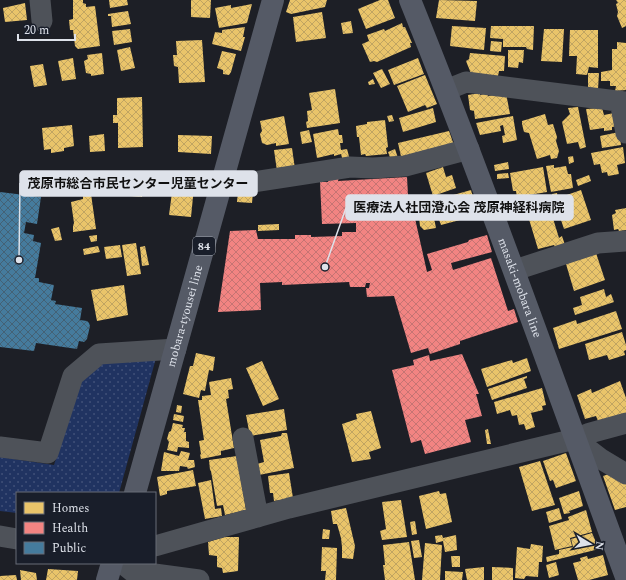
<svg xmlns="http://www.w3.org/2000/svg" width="626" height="580" viewBox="0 0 626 580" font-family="Spectral,'Noto Sans JP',serif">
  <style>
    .park { fill: url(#park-dots) }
    .homes { fill: url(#homes-cross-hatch) }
    .health { fill: url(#health-cross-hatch) }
    .public { fill: url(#public-cross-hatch) }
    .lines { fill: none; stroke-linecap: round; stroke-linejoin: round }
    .minor { stroke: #4e5259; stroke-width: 21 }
    .major { stroke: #555a66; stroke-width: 22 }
    .labels { text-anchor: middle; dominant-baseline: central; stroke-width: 4; stroke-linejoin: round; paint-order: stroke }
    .shield { fill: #191e2a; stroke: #a3a7b0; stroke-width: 1 }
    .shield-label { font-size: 11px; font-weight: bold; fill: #dee2ea }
    .street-label { font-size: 12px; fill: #dee2ea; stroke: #191e2a }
    .leader { fill: none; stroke: #dee2ea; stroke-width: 1.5 }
    .callout-dot { fill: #dee2ea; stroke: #191e2a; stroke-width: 1.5 }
    .callout { fill: #dee2ea; stroke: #dee2ea; stroke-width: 1.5 }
    .callout-label { font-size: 13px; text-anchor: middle; font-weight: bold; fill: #111 }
  </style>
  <defs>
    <pattern id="park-dots" width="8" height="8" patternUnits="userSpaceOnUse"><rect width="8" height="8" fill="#203361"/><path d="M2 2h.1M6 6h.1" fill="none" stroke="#405078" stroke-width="1.8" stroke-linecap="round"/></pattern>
    <pattern id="homes-cross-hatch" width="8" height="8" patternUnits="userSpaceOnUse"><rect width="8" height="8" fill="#e9c46a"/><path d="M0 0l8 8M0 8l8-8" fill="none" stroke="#c0a461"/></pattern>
    <pattern id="health-cross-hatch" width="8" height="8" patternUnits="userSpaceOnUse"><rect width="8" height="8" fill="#f28482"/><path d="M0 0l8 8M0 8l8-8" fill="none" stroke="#c67473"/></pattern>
    <pattern id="public-cross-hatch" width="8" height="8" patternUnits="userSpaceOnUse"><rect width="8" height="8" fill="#457b9d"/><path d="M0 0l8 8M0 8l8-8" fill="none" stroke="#446276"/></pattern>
  </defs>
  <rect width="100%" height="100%" fill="#1d1f26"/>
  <path class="park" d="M156 358 119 493H17V513L0 511V457L54 465 82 379 102 362Z"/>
  <path class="homes" d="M73 0H83V3L86 4V7L95 6 100 46 78 49 75 46 73 30H70L69 20 73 19Z
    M109 0H127L128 5 110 8Z
    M191 0H211L210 18 191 17Z
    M290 0H327L325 7 291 14 286 12Z
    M380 0H388L395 18 366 29 358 9Z
    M439 0 477 1 475 21 436 18Z
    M616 0H626V26L622 28 617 16 618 12 616 4 618 3Z
    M25 3 27 20 5 22 3 8Z
    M252 4 247 23 219 28 215 8 231 5V8Z
    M128 11 131 24 112 27 111 16H108V14Z
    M322 12 326 38 296 42 293 17Z
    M351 21 353 33 343 34 341 23Z
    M402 23 403 27H405L412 43H410L411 47 377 62 374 61 370 62 362 44 369 41 367 35 384 29 385 31Z
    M452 26 486 28 484 50 450 46Z
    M491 26H534L533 50 527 49 526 47H503V39L490 38Z
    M245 27 243 37H245L241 51 212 44 215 32 222 33V30Z
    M130 29 132 42 114 45 112 31Z
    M544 29H564L562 62 541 61Z
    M570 30H598V68L589 67 587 75 576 74 577 56H569Z
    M202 40 205 82 179 83 178 67 174 66 173 55H177L176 41Z
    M491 41 502 42 501 52 490 51Z
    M617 42 626 43V90L615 91 616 86H610V81H601V72L612 70V49H617Z
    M130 47 135 68 121 71 117 50Z
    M508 50H524L523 63 519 62 518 68 508 67Z
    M222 51 236 54 231 72 229 75 223 74V70L217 68Z
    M102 53 104 74 91 76V74L86 73 84 61 88 59 87 55Z
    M470 53 505 56 504 71H499L498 76H472L466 61 469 59Z
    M73 58 76 79 62 81 58 61Z
    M418 58 424 74 394 85 388 70Z
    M43 64 47 85 34 87 30 66Z
    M382 69 390 84 381 88 373 73Z
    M588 73H599L598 89 588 88Z
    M425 75 437 104 427 108 425 105 408 112 397 86Z
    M373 79 375 84 369 85 368 82Z
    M335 89 340 123 307 128 306 122 308 121 307 111 312 110 309 93Z
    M480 93V95L488 93V96L506 93 510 114 475 119 474 111 470 110 468 95Z
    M142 97 143 147 118 148V123H113V115H117V98Z
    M578 107 586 147 580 149 578 142 567 144 562 122 570 114 568 108Z
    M433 108 436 122 403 132 399 118Z
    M602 108 604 115 614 113 617 126 612 127V130L604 131V128L590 130 586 109Z
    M545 114 548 125 553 124 557 137 556 141 559 151 557 158 551 159 550 155 537 159 529 133 524 132 522 124V121Z
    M392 115 394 121 389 122 387 116Z
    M284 116 289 144 276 146V143L267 145 262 143 260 134 262 131 260 121Z
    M513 116 517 140 503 143 502 136 505 135 503 125 500 126 501 131 480 135 476 123Z
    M385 120 388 147 386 148 387 154 366 156 365 154 361 155 359 137H357L356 126 367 124V122Z
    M72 125 74 146 64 148V151L51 153V149L44 150 42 128Z
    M338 129 339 135H342L343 143H340L341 150 347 149 350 160 343 161 341 154 334 156V154L317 158 313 134Z
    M309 130 312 142 302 144 300 132Z
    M449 131 455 148 402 161 398 143Z
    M619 132 621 145 602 148 600 136Z
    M104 134 105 151 90 152 89 136Z
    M178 135 212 136 211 154 178 152Z
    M623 147 625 163 617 165 619 174 608 176 607 172 602 173 600 164 594 165 591 153Z
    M292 148 295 169 277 171 274 150Z
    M395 149 398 158 391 160 388 152Z
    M573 156 574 162 569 164 568 157Z
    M508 162 509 169 495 171 494 165Z
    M554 165V168L566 166 568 174H571L573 188 551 192 546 166Z
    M443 167 446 177 452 175 456 188 433 196 426 173Z
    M543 167 547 192 517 197 516 191H513L510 173Z
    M114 173 146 175 145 190H143L142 197 108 194 109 176H113Z
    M508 173 509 178 497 179V174Z
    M589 175 591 181 578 186 576 180Z
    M173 185 194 187 191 217 169 215Z
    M471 190 476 207 472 208 475 216 441 225 432 201Z
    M581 190 591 220 564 229 558 211 564 207 561 197Z
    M238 191 253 192 252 203 237 202Z
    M557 193 558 199 553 200 552 194Z
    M91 194 96 229 73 232V226L74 223 71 202 83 199V195Z
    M547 199 559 238 562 236 565 245 555 248 554 245 538 249 525 206Z
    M431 203 436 228 424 230 420 226 419 217 423 216 421 204Z
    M626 208V230L619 231 618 229 614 230 612 215 616 213 615 210Z
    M279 224V230L258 231V225Z
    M59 227 62 240 55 241 51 229Z
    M97 235V241L91 242 89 236Z
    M136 243 141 274 127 276 122 245Z
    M120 245 122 257 106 259 104 247Z
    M98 246 100 252 84 255 83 249Z
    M145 246 149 265 142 266 140 247Z
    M596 253 605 280 574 291 566 264Z
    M124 285 128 315 97 321 91 290Z
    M604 289 606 297 611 294 614 302 575 315 573 308 582 305 580 297Z
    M616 311 622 329 559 349 553 328 576 320 577 324Z
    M622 332 626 345V350L624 351 625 355 609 360 607 355 589 360 585 344Z
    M196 353 215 357 213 371 209 370 205 391 201 390 199 398 183 394 190 366H193Z
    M527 358 531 371 487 387 481 369 512 360 513 363Z
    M262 361 279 399 263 406 246 368Z
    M527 376V378L524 379 527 388 492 400 488 389Z
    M231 378 233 389 228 390 229 398 226 399 234 448 221 451V455L201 459 200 455 201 454 199 441 204 440 198 400H202V396L211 395 209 382Z
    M620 381 626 398V414L598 421 596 416 585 419 577 395 591 389 592 393Z
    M542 388 546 405 542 406 543 410 531 413 535 427 526 430 524 424 519 425 517 415 512 416 510 410 497 414 494 402Z
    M177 405 182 406 181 413 176 412Z
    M284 409 287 430 250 436 246 415Z
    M371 411 381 448 369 452 371 459 352 462 342 424 357 419 356 414Z
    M174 414 184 416 183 422 173 420Z
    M173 423 183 425 182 428H185L184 432H186V441L189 442V448L178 447 177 452 167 450 169 442 167 439 169 432 171 431Z
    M488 429 491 444H487L485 430Z
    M282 433H287L294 468 259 475 257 464 264 462 260 440 281 436Z
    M181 451 190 453 188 460H194L195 467 188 469 187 467 180 466 179 471H161L164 452 179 456Z
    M566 453 576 481 556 488 553 480 550 481 543 461Z
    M237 456 246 510 225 515 223 505 217 506 211 471 210 470 209 460Z
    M540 461 555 505 532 511 519 467Z
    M193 470 196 486 167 491V494L160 496 157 477Z
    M289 473 293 498 274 501 273 493H270L268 476Z
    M609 474 626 484V507L615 510 603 476Z
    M211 480 215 509 221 508 222 516 205 519 198 483Z
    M439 491 440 494 446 493 452 522 426 529 419 496Z
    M579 491 583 506 569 511 570 513 564 514 559 498Z
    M401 500 407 537 382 540 380 531 386 529 382 502Z
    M346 508 355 546 353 559 342 558V547L341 538 337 524H333L331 511Z
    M559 508 562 519 549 523 546 512Z
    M586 510 592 532 570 538 572 546 555 550 549 526 569 520 568 517Z
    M415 521 417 534 412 535 410 522Z
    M323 529 330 530 329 539H322Z
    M592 533 599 549 547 562 546 557 559 554V550L573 547 571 539Z
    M442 535 443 538 456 535 457 550 445 552 443 541 436 543 435 536Z
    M225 537H239L238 571 223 573 222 568 217 567V556L209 555 208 542Z
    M419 540 422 557 414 558 411 541Z
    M409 542 415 580H385L383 565H385L383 545Z
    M425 543 442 545 440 580H422Z
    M531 544 543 546 542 562H539L538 577 526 576 524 579 515 578 517 547 530 549Z
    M322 547 337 548 336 580H325L326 571H321Z
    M603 555 608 575 589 580H578L573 563 581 561 580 558 587 556 588 559Z
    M451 556H460V567H452Z
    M556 562 559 575 549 578 546 565Z
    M484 567V580H467L465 569Z
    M492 567 513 568V580H492Z
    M48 569 78 571 77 580H46Z
    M20 570 36 573 37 580H21Z
    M445 571 463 572 462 580H445Z
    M16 575 17 580H0V576Z"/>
  <path class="health" d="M330 176 339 177 338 181 407 177 409 213 414 214 427 272 432 270 427 254 468 242 469 240 487 235 492 252 451 263 453 270 491 258 508 311 514 309 518 322 460 341V344L430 354 428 348 411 353 394 296 367 297 366 288H369L370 283H366L365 287H350L349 282 282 285V282L260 283 261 310 218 312 230 231 256 230 258 239H295V235H311V237L342 236V232H356V223L322 224 320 182H328Z
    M462 354 479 394H476L482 416 465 420 471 442 425 454 421 440 411 443 392 370 414 365 413 360 429 355 430 361Z"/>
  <path class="public" d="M0 192 41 197 37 224 26 222 24 233 34 235 33 241 41 243 35 278H39V282L54 285 51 300 56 301 55 304 82 308 80 320 87 321 89 323 90 326 87 339 84 342 79 341 77 349 36 343 34 351 0 347Z"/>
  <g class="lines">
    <path class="minor" d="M40 0 42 21
      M446 90 466 82 626 102
      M620 101 626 133
      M220 187 350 167 373 168 405 166 469 149
      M515 270 598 243 626 241
      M243 438 258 517
      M575 439 601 459 626 474
      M0 447 48 453 73 376 99 354 176 349
      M0 536 17 539
      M155 546 289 508 575 439 590 433 626 423
      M122 563 132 571 199 580"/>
    <g class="major">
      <path id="s1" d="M410 0C487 191 555 385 626 577"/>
      <path id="s2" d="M135 493 273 0"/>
      <path d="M107 580 112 563"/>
    </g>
  </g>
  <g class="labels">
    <rect class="shield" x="193" y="237" width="22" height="18" rx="3"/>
    <g class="shield-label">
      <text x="204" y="246">84</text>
    </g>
    <g class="street-label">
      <text stroke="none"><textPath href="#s1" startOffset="308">masaki-mobara line</textPath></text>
      <text stroke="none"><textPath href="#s2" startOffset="184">mobara-tyousei line</textPath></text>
    </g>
  </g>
  <path class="leader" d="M19 260L20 183M325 267L346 208"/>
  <g class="callout-dot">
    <circle cx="19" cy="260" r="4"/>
    <circle cx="325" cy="267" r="4"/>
  </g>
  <g class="callout">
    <rect x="20" y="171" width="237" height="25" rx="4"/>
    <rect x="346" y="195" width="227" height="25" rx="4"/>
  </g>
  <g class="callout-label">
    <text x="138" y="188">茂原市総合市民センター児童センター</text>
    <text x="459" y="212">医療法人社団澄心会 茂原神経科病院</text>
  </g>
  <rect x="16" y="492" width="140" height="72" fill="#191e2a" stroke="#686c77"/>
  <rect x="24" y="502" width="20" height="12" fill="#e9c46a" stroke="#686c77"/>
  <text x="52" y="512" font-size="12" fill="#dee2ea">Homes</text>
  <rect x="24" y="522" width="20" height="12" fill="#f28482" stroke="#686c77"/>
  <text x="52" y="532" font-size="12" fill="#dee2ea">Health</text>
  <rect x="24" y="542" width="20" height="12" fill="#457b9d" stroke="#686c77"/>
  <text x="52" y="552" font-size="12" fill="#dee2ea">Public</text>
  <g transform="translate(590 544) rotate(100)" stroke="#191e2a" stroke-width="3" paint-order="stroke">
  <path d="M0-3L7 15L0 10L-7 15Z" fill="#dee2ea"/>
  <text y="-6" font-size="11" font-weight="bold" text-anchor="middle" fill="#dee2ea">N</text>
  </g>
  <path d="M18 34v6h57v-6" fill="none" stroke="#dee2ea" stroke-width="2"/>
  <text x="24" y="34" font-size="12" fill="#dee2ea" stroke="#191e2a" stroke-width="3" paint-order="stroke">20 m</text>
</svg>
